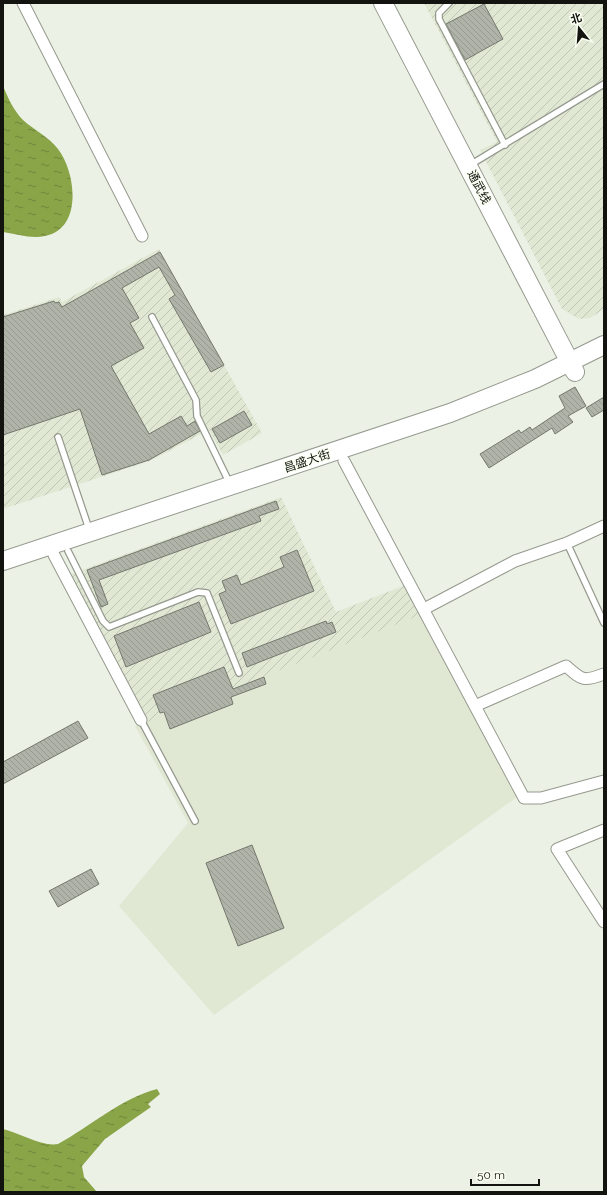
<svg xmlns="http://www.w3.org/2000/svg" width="607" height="1195" viewBox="0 0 607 1195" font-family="Raleway,'Noto Sans SC',sans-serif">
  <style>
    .built { fill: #e0e8d4 }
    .industrial { fill: url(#industrial-furrows) }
    .water { fill: url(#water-ripples) }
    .building { fill: url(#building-back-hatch); stroke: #74786d }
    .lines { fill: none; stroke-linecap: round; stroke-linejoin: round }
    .service-casing { stroke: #95998e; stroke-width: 8 }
    .minor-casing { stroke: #95998e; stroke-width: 13 }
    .trunk-casing { stroke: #95998e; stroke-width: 20 }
    .service { stroke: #fff; stroke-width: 5.5 }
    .minor { stroke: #fff; stroke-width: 11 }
    .trunk { stroke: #fff; stroke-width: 18 }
    .labels { text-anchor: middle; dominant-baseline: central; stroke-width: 3; stroke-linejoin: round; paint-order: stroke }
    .street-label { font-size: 12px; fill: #131410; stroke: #fafff2 }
  </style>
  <defs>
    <pattern id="industrial-furrows" width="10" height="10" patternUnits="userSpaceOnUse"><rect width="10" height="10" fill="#e0e8d4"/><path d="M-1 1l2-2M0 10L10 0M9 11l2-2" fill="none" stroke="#bfc6b5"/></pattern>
    <pattern id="water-ripples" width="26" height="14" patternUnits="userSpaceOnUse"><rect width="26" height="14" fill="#89a548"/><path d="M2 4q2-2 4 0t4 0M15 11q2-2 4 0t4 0" fill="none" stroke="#6f853b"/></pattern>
    <pattern id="building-back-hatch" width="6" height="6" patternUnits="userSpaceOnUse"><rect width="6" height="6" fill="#afb4a8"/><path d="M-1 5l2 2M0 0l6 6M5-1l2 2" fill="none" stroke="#969a90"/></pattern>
  </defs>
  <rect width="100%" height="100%" fill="#ecf1e5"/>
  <path class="built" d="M423 614 517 797 214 1015 119 906 188 823 135 726Z"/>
  <path class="industrial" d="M424 3H604V309L590 318 579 319 562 309 480 150 497 142Z
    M159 249 262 433 223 455 209 430 150 461 3 509V315L59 297 62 302Z
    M281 497 336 612 408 584 423 614 147 722 71 574Z"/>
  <path class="water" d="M3 86C8 98 14 111 23 120 34 130 49 137 58 149 76 172 83 229 45 236 31 239 17 234 3 232Z
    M157 1089 160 1094 148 1104 151 1107 105 1139 82 1166 84 1177 97 1192H3V1129C20 1133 42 1147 58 1144 91 1126 120 1099 157 1089Z"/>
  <path class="building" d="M484 4 503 39 465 60 446 24Z
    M160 252 224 365 211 372 169 299 175 295 159 267 122 288 139 318 130 323 144 348 111 366 149 434 181 416 187 426 195 421 200 431 149 460 102 475 80 409 3 435V317L54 301 55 303 59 302 62 307Z
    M575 387 586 406 568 416 573 422 555 434 552 428 489 468 480 454 519 430 521 433 530 427 532 430 565 408 559 396Z
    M604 397V410L592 417 586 408Z
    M244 411 252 425 220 443 212 429Z
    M276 501 279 509 259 516 261 521 99 580 108 604 101 607 87 570Z
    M297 550 314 591 231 624 219 594 226 591 222 581 237 575 241 585 284 567 280 557Z
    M199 602 211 632 126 667 114 636Z
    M326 621 327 624 332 622 336 632 247 667 242 653Z
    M224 667 233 689 264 677 266 684 231 697 233 704 170 729 164 712 160 713 153 695Z
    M78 721 88 738 3 784V762Z
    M252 845 284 928 238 946 206 863Z
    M91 869 99 884 58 907 49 891Z"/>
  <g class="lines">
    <g class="service-casing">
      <path id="service" d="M449 3 439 13V19L505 145
        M470 165 604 84
        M152 317 196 400 197 416 230 484
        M58 437 89 529
        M567 543 604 623
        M68 551 103 621 109 627 198 592 207 593 239 673
        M141 720 195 821"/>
    </g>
    <g class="minor-casing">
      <path id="minor" d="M23 3 142 236
        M344 461 524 798H541L604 781
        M54 555 141 720
        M424 609 515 561 567 543 604 526
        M475 706 566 666C582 680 583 682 604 674
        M604 830 557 849 604 922"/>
    </g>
    <g class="trunk-casing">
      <path id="trunk" d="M383 3 575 372
        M3 561 450 413 535 379 604 345"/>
    </g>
    <use href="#service" class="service"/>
    <use href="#minor" class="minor"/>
    <use href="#trunk" class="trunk"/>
  </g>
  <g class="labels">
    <g class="street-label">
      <text transform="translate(479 187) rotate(63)">通武线</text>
      <text transform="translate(307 461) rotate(-18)">昌盛大街</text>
    </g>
  </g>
  <rect width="607" height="1195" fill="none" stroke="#131410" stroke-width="8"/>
  <g transform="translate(579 28) rotate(343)" stroke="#fafff2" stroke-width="3" paint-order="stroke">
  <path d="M0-3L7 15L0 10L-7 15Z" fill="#131410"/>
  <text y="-6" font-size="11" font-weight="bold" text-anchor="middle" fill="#131410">北</text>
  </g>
  <path d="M471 1179v6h68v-6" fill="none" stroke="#131410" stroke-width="2"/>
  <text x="477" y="1179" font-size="12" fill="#131410" stroke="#fafff2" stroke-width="3" paint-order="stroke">50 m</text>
</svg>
